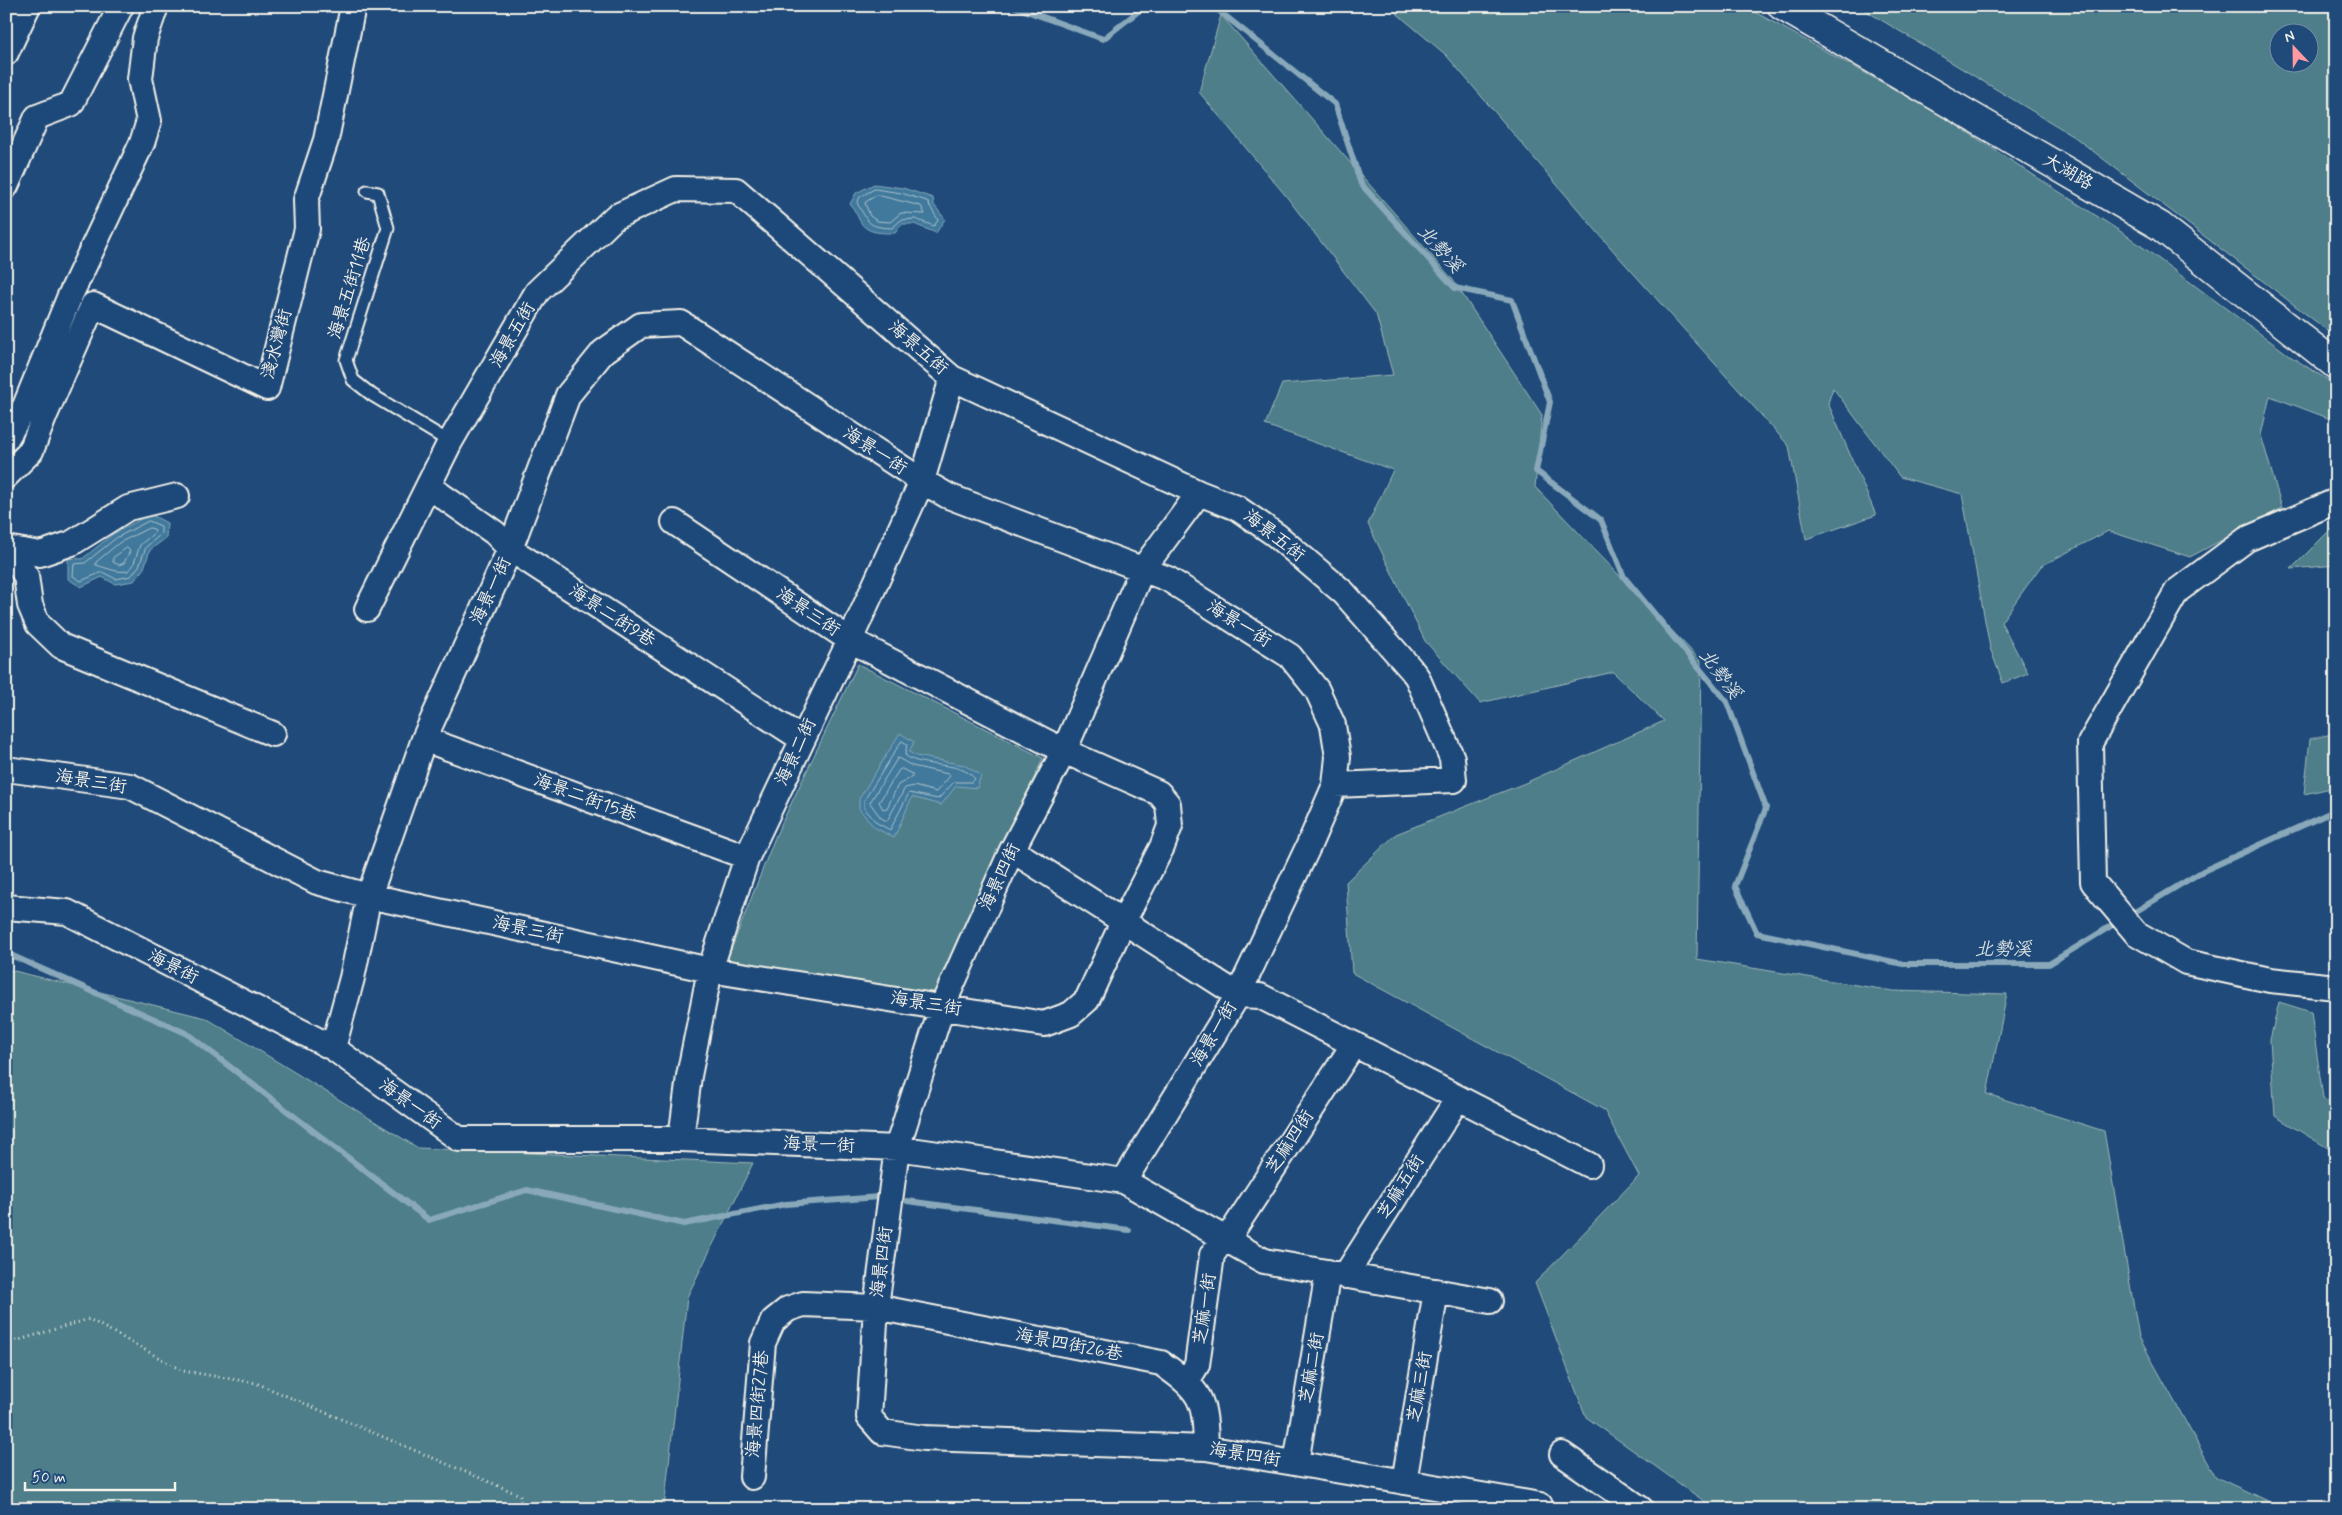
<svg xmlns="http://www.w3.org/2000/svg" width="2342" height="1515" viewBox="0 0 2342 1515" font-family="Mynerve,'LXGW WenKai TC',sans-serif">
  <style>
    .green { fill: #4d7e89; stroke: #a0b8b8; fill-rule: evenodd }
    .water { fill: #41799c; stroke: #89a9ba }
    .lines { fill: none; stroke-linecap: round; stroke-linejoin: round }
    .shore { stroke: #acc1ca; stroke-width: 1 }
    .stream { stroke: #89a9ba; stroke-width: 6 }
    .service-casing { stroke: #f4f1e8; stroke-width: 15 }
    .minor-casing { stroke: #f4f1e8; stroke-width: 28 }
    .tertiary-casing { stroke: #f4f1e8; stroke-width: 31 }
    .path { stroke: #f4f1e8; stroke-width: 3; stroke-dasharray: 1 4; stroke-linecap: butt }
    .service { stroke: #1f4a7a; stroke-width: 11 }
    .minor { stroke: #1f4a7a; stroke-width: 24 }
    .tertiary { stroke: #1f4a7a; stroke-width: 28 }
    .labels { text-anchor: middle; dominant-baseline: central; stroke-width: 4; stroke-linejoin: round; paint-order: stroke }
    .street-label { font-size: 18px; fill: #f4f1e8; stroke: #1f4a7a }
    .water-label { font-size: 19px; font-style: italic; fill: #d9dfdd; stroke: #1f4a7a }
  </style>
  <rect width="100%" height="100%" fill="#1f4a7a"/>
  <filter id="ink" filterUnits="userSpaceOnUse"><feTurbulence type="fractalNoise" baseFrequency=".02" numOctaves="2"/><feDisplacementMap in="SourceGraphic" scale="10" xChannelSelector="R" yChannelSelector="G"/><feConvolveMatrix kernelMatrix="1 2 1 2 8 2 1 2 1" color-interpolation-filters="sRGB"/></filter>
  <g filter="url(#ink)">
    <path class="green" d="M1388 6H1744L1941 115 2129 237 2293 358 2336 385V421L2270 396 2261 435 2282 508 2190 557 2108 531 2041 566 2001 622 2028 673 2003 683 1990 648 1962 494 1900 477 1833 388 1828 403 1876 515 1806 539 1789 446 1617 255 1446 55Z
      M1858 6H2334L2336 337 2072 135ZM2310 32V62H2280V32Z
      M1221 15 1453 280 1542 415 1535 487 1701 661 1697 959 1893 991 2007 994 1987 1094 2104 1131 2139 1337 2216 1477 2284 1509H1715L1586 1417 1535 1283 1639 1176 1604 1110 1352 973 1346 882 1396 834 1525 783 1664 721 1613 672 1480 703 1425 641 1368 524 1393 470 1265 425 1282 384 1393 375 1376 314 1286 196 1199 92Z
      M2336 524V565L2291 569Z
      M858 664 1043 758 935 998 727 960 776 835Z
      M2336 733V787L2304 794 2310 739Z
      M6 969 206 1018 418 1148 753 1163 687 1297 664 1509H11L6 1505Z
      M2279 1002 2311 1012 2323 1098 2336 1107V1153L2275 1116 2270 1040Z"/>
    <path class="water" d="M874 184 903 188 933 198 934 205 945 219 936 233 914 224H902L895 233C883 233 866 234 860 221 856 214 855 210 850 204L856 193Z
      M150 514 167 523 166 538 150 550 144 568 134 581 115 584 102 577 81 587 68 579V558L82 559 113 534Z
      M900 733 914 742 909 752 916 756 964 765 981 775 977 788 956 786 941 805 912 797 894 838 874 827 859 809V799Z"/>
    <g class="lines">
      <path class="shore" d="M875 189 901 193 927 201 938 220 934 226 915 219 901 220 892 228C866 227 869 222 857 203L860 197Z
        M877 195 921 206 925 214 901 213 890 222 877 221 870 216 865 203Z
        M149 521 161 526V534L146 547 139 566 131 576 116 579 102 572 81 581 73 576 74 564 85 563 116 538Z
        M149 528 154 529 155 532 140 545 134 563 128 571C117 573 107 568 96 565V562L119 543Z
        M127 548 130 551 124 563 119 565 113 562V558Z
        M902 741 907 744 905 755C923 770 960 759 975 779L972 782H954L938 799 909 793 890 830 877 823 864 808V801Z
        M898 758 912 766 948 774 950 776 936 792 914 786 905 788 887 821 881 818 870 803Z
        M902 769 912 774V777L898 785 887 808 883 809 879 802 899 770Z"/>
      <path class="stream" d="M1013 6 1103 39 1145 6
        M1213 6 1335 104 1361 184 1455 288 1512 300 1550 402 1536 471 1601 520 1624 577 1727 702 1766 808 1735 886 1757 933 1903 964H2049L2119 921
        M2128 916 2203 871 2336 810
        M6 953 186 1033 429 1220 527 1190 684 1224 786 1204 879 1197
        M907 1201 1129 1230"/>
      <g class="service-casing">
        <path id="service" d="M367 191 378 193 388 228 346 360 353 380 372 395 450 442"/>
      </g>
      <g class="minor-casing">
        <path id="minor" d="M6 53 28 6
          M6 186 37 117 71 104 121 6
          M25 406 69 298 142 143 149 121 140 79 145 38 156 6
          M6 439 25 406 45 415 93 305 267 388 307 229 306 200 326 140 353 6
          M6 476 31 451 45 415
          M428 486 495 533 510 549 802 739
          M1199 493 1142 570 1064 751 1012 850 942 1007 897 1148 876 1307 869 1417 882 1432 924 1438 1206 1448 1540 1505
          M2336 501 2247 539 2177 591 2090 743 2093 882 2136 933 2186 962 2270 980 2336 987
          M6 548 40 554 72 543 128 508 177 496
          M7 548 26 576 30 605 38 624 61 646 273 734
          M367 609 450 442 537 292 615 217 676 189 736 190 952 378 1199 493 1237 508 1276 535 1344 593 1410 668 1417 677 1452 758 1454 780 1335 785
          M424 739 747 857
          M6 769 130 786 317 882 369 896 710 970 1044 1024 1071 1014 1087 1000 1124 920 1162 847 1170 826 1168 804 1159 793 1064 751 850 640 674 522
          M1012 850 1238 995 1260 996 1589 1165
          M6 907 67 912 333 1048 459 1139H681L897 1148 1124 1181 1238 995 1309 845 1335 785 1338 757 1333 725 1317 690 1290 656 1168 579 948 496 922 481 681 323 641 325 603 352 568 395 510 549 424 739 369 896 352 978 333 1048
          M681 1139 689 1076 710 970 747 857 850 640 922 481 952 378
          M1124 1181 1264 1261 1490 1301
          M1345 1276 1458 1098
          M1187 1381 1197 1365 1212 1255 1224 1238 1234 1229 1354 1044
          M1562 1454 1641 1509
          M1296 1463 1328 1272
          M752 1477 763 1343 773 1321 788 1309 803 1304 876 1307 1161 1363C1202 1392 1205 1398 1206 1448
          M1404 1482 1436 1291"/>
      </g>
      <g class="tertiary-casing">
        <path id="tertiary" d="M1782 6 2160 226 2336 365"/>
      </g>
      <path class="path" d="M6 1344 89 1319 183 1371 256 1383 520 1495 521 1509"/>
      <use href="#service" class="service"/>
      <use href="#minor" class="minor"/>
      <use href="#tertiary" class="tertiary"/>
    </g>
  </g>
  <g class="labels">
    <g class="street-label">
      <text transform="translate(2068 172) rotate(30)">大湖路</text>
      <text transform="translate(350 288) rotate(-73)">海景五街11巷</text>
      <text transform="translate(513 335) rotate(-60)">海景五街</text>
      <text transform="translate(277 344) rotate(-75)">淺水灣街</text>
      <text transform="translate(918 348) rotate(41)">海景五街</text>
      <text transform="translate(875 451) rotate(33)">海景一街</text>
      <text transform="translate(1274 536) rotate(38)">海景五街</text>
      <text transform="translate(491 591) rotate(-65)">海景一街</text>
      <text transform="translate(808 612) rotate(34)">海景三街</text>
      <text transform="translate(612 616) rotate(33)">海景二街9巷</text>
      <text transform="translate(1239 624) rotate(32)">海景一街</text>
      <text transform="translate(796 752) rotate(-65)">海景二街</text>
      <text transform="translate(91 782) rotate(9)">海景三街</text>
      <text transform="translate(585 798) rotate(20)">海景二街15巷</text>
      <text transform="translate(1000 877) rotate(-65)">海景四街</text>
      <text transform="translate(528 930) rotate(12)">海景三街</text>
      <text transform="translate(173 967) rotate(27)">海景街</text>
      <text transform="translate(926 1004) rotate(9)">海景三街</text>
      <text transform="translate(1214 1034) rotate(-59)">海景一街</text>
      <text transform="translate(410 1104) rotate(36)">海景一街</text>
      <text transform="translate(1290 1142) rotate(-57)">芝麻四街</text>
      <text transform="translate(819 1145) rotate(2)">海景一街</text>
      <text transform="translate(1401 1187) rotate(-58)">芝麻五街</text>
      <text transform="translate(882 1262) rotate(-83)">海景四街</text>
      <text transform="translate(1205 1309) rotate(-82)">芝麻一街</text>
      <text transform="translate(1069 1345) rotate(11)">海景四街26巷</text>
      <text transform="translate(1312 1368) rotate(-80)">芝麻二街</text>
      <text transform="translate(1420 1387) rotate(-80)">芝麻三街</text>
      <text transform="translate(758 1404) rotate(-85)">海景四街27巷</text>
      <text transform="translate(1245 1455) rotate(9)">海景四街</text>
    </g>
    <g class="water-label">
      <text transform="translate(1440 249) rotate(48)">北勢溪</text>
      <text transform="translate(1720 674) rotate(53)">北勢溪</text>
      <text x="2003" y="949">北勢溪</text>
    </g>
  </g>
  <rect width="2342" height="1515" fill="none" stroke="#1f4a7a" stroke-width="25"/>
  <rect x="12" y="12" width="2317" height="1490" fill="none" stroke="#f4f1e8" stroke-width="2" filter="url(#ink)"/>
  <g transform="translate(2294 48) rotate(338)"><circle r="24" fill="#1f4a7a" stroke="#748da6"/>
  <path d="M0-4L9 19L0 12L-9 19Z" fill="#ff9aa2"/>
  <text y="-8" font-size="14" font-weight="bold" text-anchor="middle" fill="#f4f1e8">N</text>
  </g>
  <path d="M25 1482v8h150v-8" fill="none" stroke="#f4f1e8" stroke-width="2.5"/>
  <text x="32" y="1482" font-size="15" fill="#f4f1e8" stroke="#1f4a7a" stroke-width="4" paint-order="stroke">50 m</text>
</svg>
